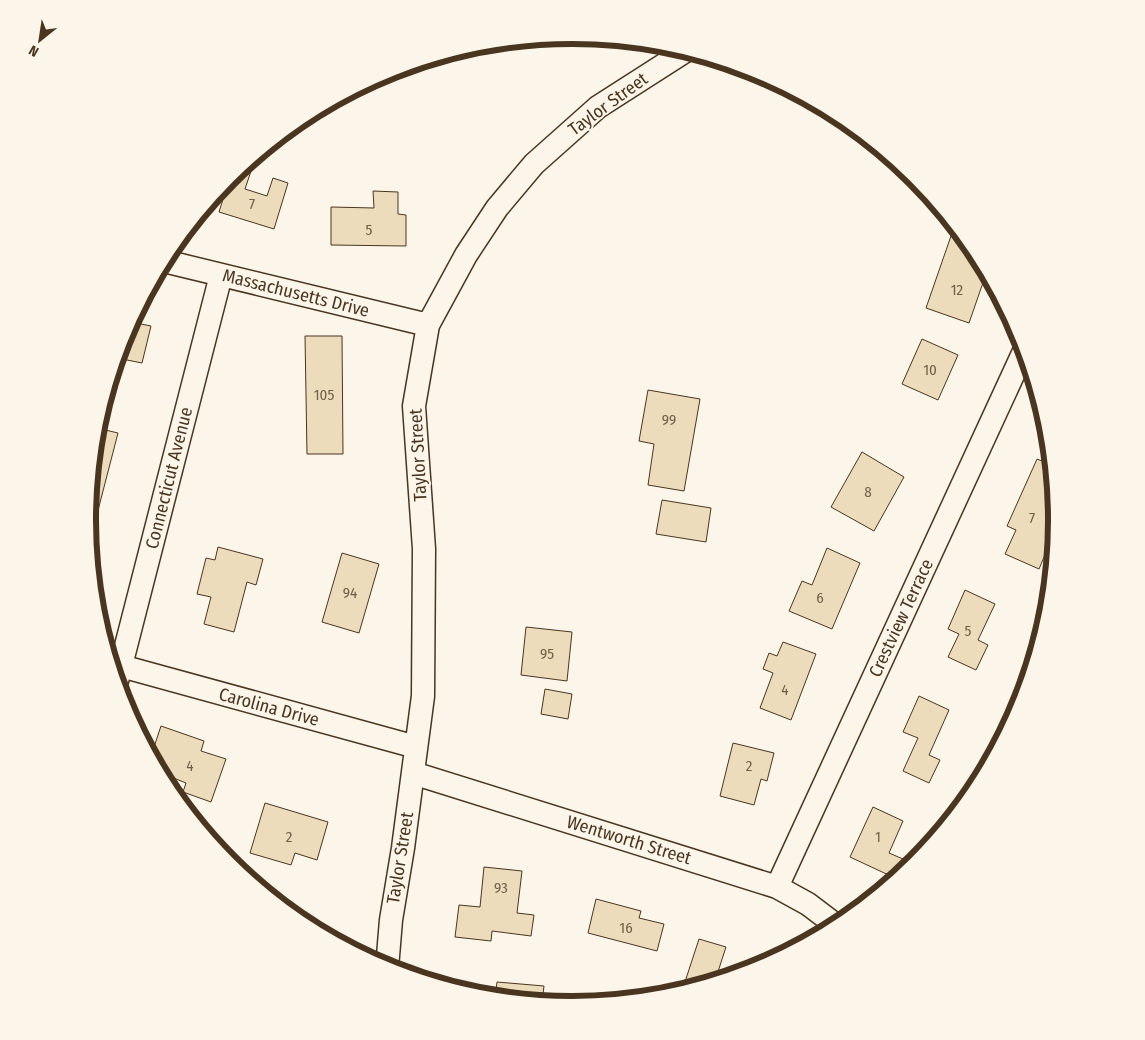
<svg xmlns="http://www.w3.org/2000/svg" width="1145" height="1040" viewBox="0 0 1145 1040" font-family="'Fira Sans Condensed',sans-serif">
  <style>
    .building { fill: #ecdcbc; stroke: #4a3520 }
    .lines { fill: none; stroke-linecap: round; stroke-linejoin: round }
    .street-casing { stroke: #4a3520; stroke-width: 25 }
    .street { stroke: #fbf6e9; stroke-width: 22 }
    .labels { text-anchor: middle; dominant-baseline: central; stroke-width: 4; stroke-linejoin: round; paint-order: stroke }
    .number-label { font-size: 15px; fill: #725f47 }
    .street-label { font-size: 18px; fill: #4a3520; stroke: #fbf6e9 }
    .rim { fill: none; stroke: #4a3520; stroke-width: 6 }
  </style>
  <rect width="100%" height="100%" fill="#fbf6e9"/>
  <path class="building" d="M240 168 251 171 245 189 267 196 273 178 288 183 274 229 219 212 227 186 223 185Z
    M373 191 398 192V214L406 215V246L331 245V207L374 208Z
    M951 236 968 241 987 271 969 323 926 308Z
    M131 322 151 326 142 363 117 358Z
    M305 336H342L343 454H307Z
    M922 339 958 355 938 400 902 384Z
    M648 390 700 399 684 491 648 485 654 444 639 441Z
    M97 428 118 433 95 522 88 520Z
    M862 452 904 477 874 531 831 507Z
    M1037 459 1052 465 1057 511 1046 535 1052 538 1039 569 1005 554 1016 530 1007 526Z
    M662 500 711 508 706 542 656 534Z
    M218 547 263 559 256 585 247 582 234 632 204 624 211 597 197 594 206 558 215 560Z
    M827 548 860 563 832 629 789 611 802 581 812 585Z
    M342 553 379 564 359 633 322 622Z
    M965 590 995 604 978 640 988 645 976 670 948 657 959 634 948 629Z
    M526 627 572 632 567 681 521 675Z
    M783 642 816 654 791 720 760 708 773 673 763 669 769 653 777 656Z
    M545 689 572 694 568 719 541 714Z
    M919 696 949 710 929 755 940 760 929 783 903 771 918 738 903 732Z
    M161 726 204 741 201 751 226 759 211 802 183 792 186 783 161 773 151 756Z
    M733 743 774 753 767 781 761 779 754 805 720 796Z
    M265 803 328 822 317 860 295 853 291 865 250 853Z
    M873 807 903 821 889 853 903 859 895 878 850 857Z
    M228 859 244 864 242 873 229 863Z
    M484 867 522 871 517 913 534 915 531 936 492 931 491 941 455 937 459 905 480 907Z
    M596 899 641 911 639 918 664 924 657 951 588 933Z
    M699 939 726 947 715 981 682 991Z
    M497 982 544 986 542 1002 495 997Z"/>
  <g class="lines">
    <g class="street-casing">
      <path id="street" d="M164 261 428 325
        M121 666 416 747
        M117 681 221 275
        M413 773 777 887 808 904 837 926
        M777 887 1025 349
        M387 968 391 920 403 848 423 696 424 549 414 406 428 325 466 255 497 208 534 164 598 107 687 50"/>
    </g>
    <use href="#street" class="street"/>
  </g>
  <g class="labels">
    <g class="number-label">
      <text x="252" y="204">7</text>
      <text x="369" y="230">5</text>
      <text x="957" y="290">12</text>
      <text x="930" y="370">10</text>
      <text x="324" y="395">105</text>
      <text x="669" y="420">99</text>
      <text x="868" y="492">8</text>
      <text x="1032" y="518">7</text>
      <text x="350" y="593">94</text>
      <text x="820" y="598">6</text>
      <text x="968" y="631">5</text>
      <text x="547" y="654">95</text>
      <text x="785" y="690">4</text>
      <text x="190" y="766">4</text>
      <text x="749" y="766">2</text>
      <text x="289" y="837">2</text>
      <text x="878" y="837">1</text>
      <text x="501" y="888">93</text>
      <text x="626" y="928">16</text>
    </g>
    <g class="street-label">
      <text transform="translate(608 104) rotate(-36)">Taylor Street</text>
      <text transform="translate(296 293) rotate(14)">Massachusetts Drive</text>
      <text transform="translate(418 455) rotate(-93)">Taylor Street</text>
      <text transform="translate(169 478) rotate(-76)">Connecticut Avenue</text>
      <text transform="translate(901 618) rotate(-65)">Crestview Terrace</text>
      <text transform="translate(269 707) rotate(15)">Carolina Drive</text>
      <text transform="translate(629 840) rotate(17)">Wentworth Street</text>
      <text transform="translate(400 858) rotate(-81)">Taylor Street</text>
    </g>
  </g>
  <path d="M0 0H1145V1040H0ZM96 520a476 476 0 1 1 952 0a476 476 0 1 1-952 0Z" fill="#fbf6e9" fill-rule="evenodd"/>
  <path class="rim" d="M96 520a476 476 0 1 1 952 0a476 476 0 1 1-952 0Z"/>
  <g transform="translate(40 40) rotate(210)" stroke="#fbf6e9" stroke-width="4" paint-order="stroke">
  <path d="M0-4L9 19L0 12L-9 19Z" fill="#4a3520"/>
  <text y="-8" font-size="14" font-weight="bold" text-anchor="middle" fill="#4a3520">N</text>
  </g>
</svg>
